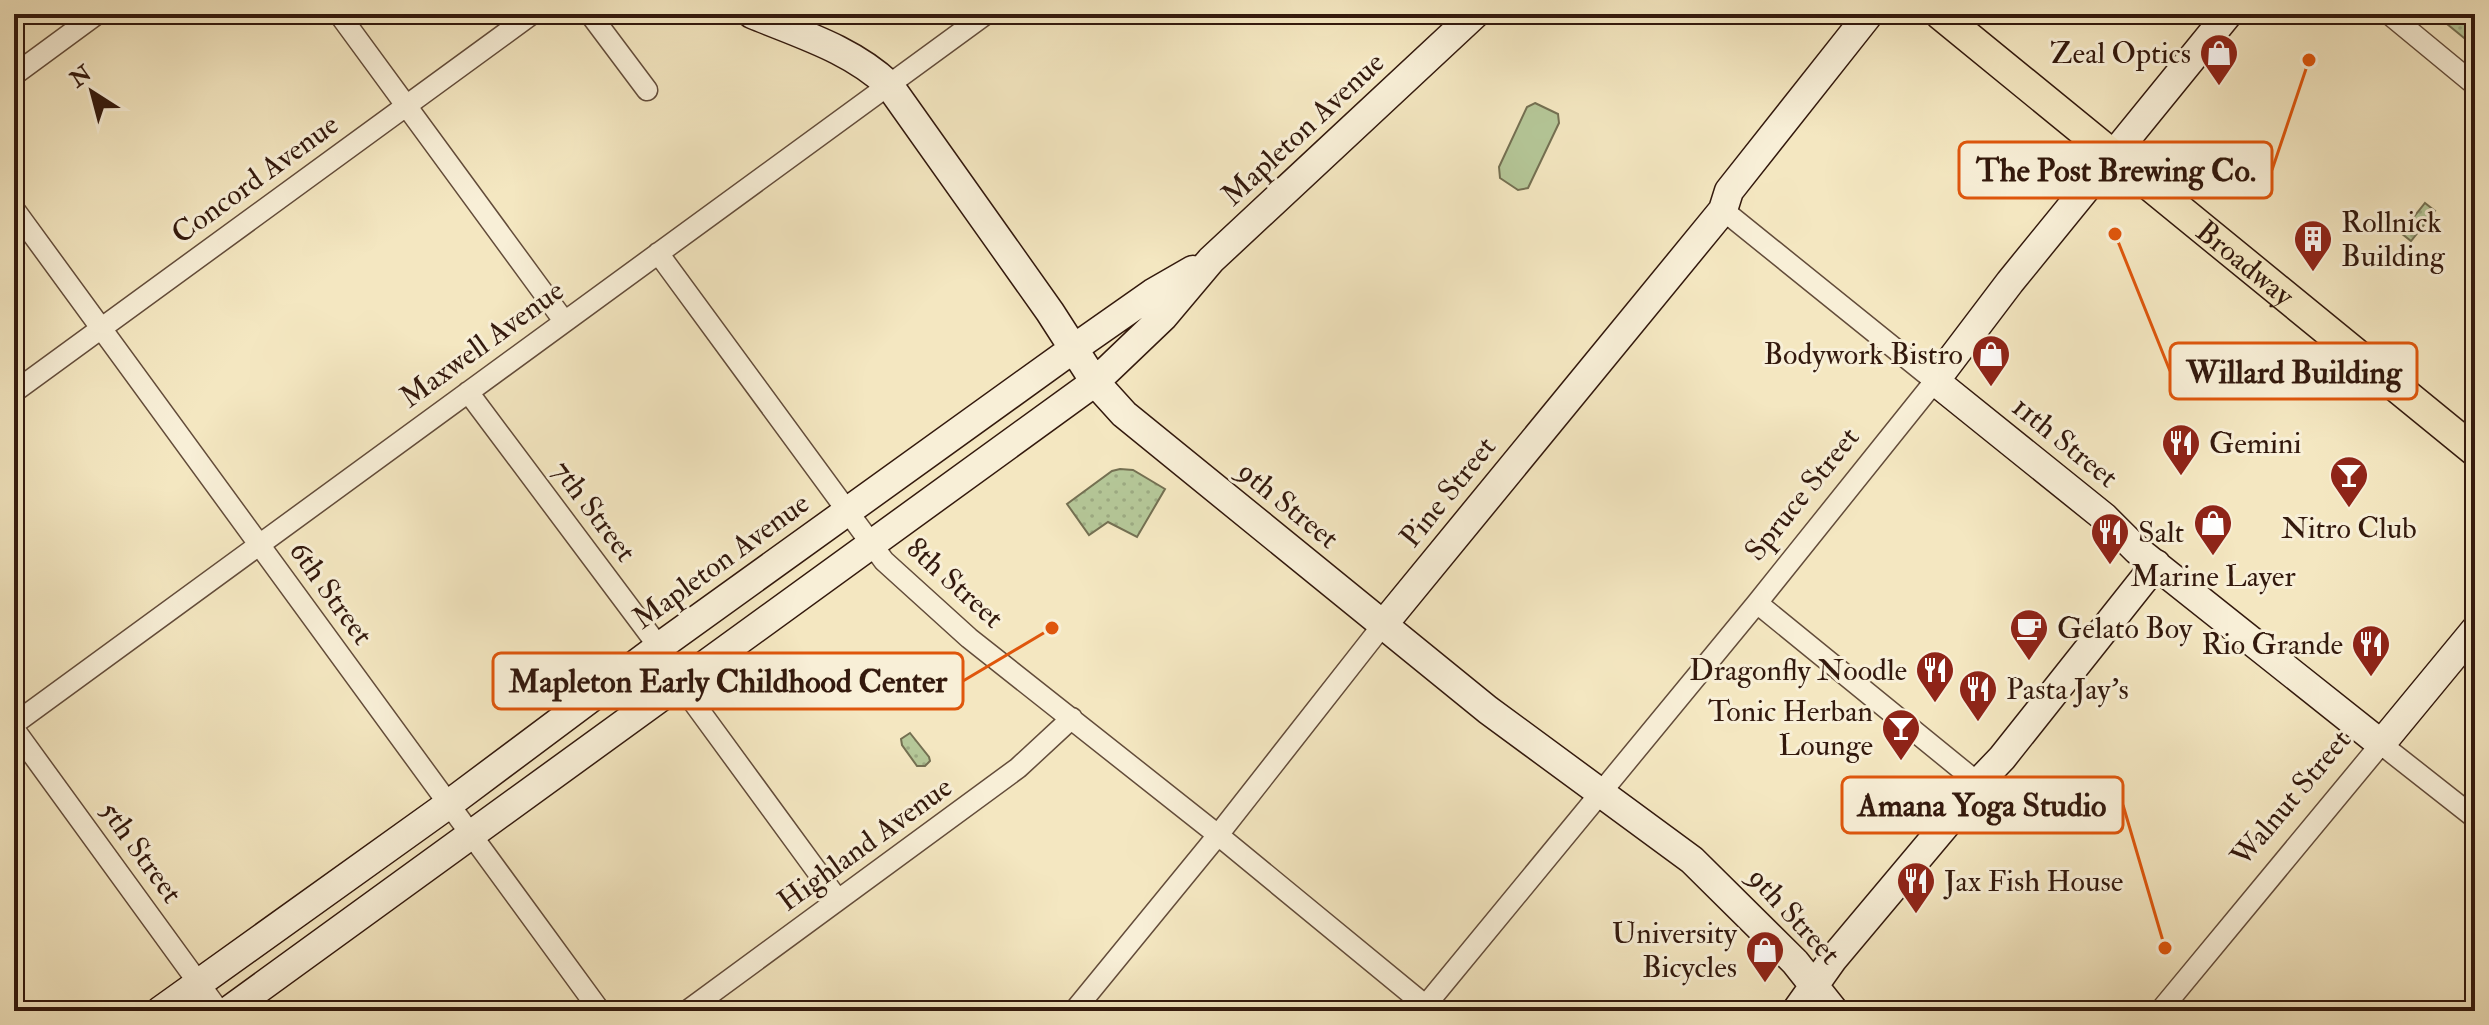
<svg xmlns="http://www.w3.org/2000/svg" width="2489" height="1025" viewBox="0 0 2489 1025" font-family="'IM FELL Double Pica',serif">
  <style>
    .grass { fill: url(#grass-dots); stroke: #747052; stroke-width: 2 }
    .pitch { fill: #b5c798; stroke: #747052; stroke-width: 2 }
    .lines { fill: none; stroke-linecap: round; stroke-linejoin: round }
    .street-casing { stroke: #634c3a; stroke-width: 23 }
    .secondary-casing { stroke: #33190d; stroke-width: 31 }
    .primary-casing { stroke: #33190d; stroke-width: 33 }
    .street { stroke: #f8efd7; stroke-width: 20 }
    .secondary { stroke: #f8efd7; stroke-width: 28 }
    .primary { stroke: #f4e7c1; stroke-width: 30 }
    .labels { text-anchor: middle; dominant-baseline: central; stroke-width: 6; stroke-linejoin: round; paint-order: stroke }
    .poi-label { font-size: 30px; fill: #33190d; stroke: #f8efd7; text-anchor: end }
    .street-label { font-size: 30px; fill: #33190d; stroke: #f8efd7 }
    .leader { fill: none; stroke: #df560c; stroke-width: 3 }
    .callout-dot { fill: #df560c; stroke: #f8efd7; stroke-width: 3 }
    .callout { fill: #f8efd7; stroke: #df560c; stroke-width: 3 }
    .callout-label { font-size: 32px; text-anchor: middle; font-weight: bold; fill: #33190d }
  </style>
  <defs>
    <pattern id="grass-dots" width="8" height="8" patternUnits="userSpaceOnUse" patternTransform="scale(2)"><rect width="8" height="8" fill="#b5c798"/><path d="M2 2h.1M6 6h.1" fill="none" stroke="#9caa82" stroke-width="1.8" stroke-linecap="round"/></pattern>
  </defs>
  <rect width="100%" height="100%" fill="#f4e7c1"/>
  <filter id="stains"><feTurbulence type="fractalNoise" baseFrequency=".0025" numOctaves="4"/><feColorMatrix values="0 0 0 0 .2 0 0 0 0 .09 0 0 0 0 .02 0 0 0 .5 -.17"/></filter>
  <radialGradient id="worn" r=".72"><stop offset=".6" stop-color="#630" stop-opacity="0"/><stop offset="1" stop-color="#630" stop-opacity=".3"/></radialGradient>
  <path class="grass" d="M2475 17V47L2447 24Z
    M2425 203 2435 211 2411 241 2401 233Z
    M1120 469 1133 470 1165 489 1137 537 1108 522 1089 535 1067 504 1112 471Z
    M910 733 929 757 930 761 925 766H917L902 745 901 739Z"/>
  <path class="pitch" d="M1535 103 1558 114 1559 123 1528 188 1518 190 1500 178 1499 167 1527 107Z"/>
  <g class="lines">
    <g class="street-casing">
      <path id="street" d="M339 14 564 321
        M590 14 647 90
        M2389 14 2475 85
        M14 75 97 14
        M14 209 600 1011
        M658 253 884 561 969 638 1218 835 1432 1011
        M14 392 532 14
        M468 392 659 647 680 684 838 900
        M1757 603 1978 783
        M14 724 986 14
        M14 729 219 1011
        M687 1011 1018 768 1072 718
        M1074 1011 1218 835 1382 626
        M1421 1011 1757 603 1935 381 1723 210
        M2160 1011 2381 744 2475 818"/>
    </g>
    <g class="secondary-casing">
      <path id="secondary" d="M752 14C800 34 851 49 889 85L1050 312 1095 382 1124 414 1488 710 1692 860 1795 962 1834 1011
        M2228 14 2010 282 1935 381 2104 517 2137 550 2381 744 2475 630
        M1382 626 1723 210 1729 191 1869 14
        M160 1011 449 804 659 647 1073 349 1153 293 1193 270
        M228 1011 1095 382 1163 317 1211 260 1475 14
        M1796 1011 1833 959 1964 803 1978 783 2002 758 2156 564"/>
    </g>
    <g class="primary-casing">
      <g id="primary">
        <path id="s1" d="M1940 14 2475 451"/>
      </g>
    </g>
    <use href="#street" class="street"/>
    <use href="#secondary" class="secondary"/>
    <use href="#primary" class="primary"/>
  </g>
  <defs>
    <g id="shop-pin" transform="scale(2)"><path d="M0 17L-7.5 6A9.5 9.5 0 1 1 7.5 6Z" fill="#8f2418" stroke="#f8efd7"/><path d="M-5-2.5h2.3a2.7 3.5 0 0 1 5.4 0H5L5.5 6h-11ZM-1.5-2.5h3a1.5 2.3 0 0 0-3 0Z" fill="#fff"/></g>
    <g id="building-pin" transform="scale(2)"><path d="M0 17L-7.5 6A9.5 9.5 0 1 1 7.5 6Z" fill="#8f2418" stroke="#f8efd7"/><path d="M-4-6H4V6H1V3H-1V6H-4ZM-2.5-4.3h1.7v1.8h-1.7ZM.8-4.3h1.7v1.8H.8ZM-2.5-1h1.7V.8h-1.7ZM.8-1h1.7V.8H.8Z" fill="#fff"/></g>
    <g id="restaurant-pin" transform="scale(2)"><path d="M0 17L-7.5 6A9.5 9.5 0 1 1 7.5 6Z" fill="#8f2418" stroke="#f8efd7"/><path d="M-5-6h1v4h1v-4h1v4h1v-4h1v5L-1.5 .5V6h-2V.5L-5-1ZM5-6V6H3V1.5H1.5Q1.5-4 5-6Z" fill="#fff"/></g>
    <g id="bar-pin" transform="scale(2)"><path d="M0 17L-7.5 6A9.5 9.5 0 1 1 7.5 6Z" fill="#8f2418" stroke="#f8efd7"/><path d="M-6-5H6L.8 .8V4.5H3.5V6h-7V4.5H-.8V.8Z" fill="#fff"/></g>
    <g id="cafe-pin" transform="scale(2)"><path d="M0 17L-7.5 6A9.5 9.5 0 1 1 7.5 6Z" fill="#8f2418" stroke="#f8efd7"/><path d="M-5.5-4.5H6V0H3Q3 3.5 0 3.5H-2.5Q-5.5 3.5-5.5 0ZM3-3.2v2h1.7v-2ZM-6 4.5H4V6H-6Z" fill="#fff"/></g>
  </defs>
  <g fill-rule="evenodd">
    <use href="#shop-pin" x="2219" y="53"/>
    <use href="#building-pin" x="2313" y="239"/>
    <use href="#shop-pin" x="1991" y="354"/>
    <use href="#restaurant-pin" x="2181" y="443"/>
    <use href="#bar-pin" x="2349" y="475"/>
    <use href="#shop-pin" x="2213" y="523"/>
    <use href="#restaurant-pin" x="2110" y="532"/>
    <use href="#cafe-pin" x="2029" y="628"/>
    <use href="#restaurant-pin" x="2371" y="644"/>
    <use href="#restaurant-pin" x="1935" y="670"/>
    <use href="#restaurant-pin" x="1978" y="689"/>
    <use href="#bar-pin" x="1901" y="728"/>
    <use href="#restaurant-pin" x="1916" y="881"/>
    <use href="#shop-pin" x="1765" y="950"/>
  </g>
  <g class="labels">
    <g class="poi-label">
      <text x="2191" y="53">Zeal Optics</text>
      <text x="2341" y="222" text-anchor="start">Rollnick<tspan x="2341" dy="34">Building</tspan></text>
      <text x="1963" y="354">Bodywork Bistro</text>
      <text x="2209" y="443" text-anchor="start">Gemini</text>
      <text x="2349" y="528" text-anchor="middle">Nitro Club</text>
      <text x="2138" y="532" text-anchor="start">Salt</text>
      <text x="2213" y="576" text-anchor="middle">Marine Layer</text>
      <text x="2057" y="628" text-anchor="start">Gelato Boy</text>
      <text x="2343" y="644">Rio Grande</text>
      <text x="1907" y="670">Dragonfly Noodle</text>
      <text x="2006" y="689" text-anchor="start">Pasta Jay's</text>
      <text x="1873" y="711">Tonic Herban<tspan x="1873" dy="34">Lounge</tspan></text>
      <text x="1944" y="881" text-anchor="start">Jax Fish House</text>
      <text x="1737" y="933">University<tspan x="1737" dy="34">Bicycles</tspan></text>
    </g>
    <g class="street-label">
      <text transform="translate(1303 129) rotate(-43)">Mapleton Avenue</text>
      <text transform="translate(255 179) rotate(-36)">Concord Avenue</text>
      <text stroke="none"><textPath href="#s1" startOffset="394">Broadway</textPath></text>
      <text transform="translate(482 344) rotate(-36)">Maxwell Avenue</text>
      <text transform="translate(2065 442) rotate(39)">11th Street</text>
      <text transform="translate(1448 492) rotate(-51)">Pine Street</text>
      <text transform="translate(1802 494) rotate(-51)">Spruce Street</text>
      <text transform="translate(1288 505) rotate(39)">9th Street</text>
      <text transform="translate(594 511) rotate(53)">7th Street</text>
      <text transform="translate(721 561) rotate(-36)">Mapleton Avenue</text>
      <text transform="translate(955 583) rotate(42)">8th Street</text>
      <text transform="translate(331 593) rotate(54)">6th Street</text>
      <text transform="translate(2291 798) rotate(-50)">Walnut Street</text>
      <text transform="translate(865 844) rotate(-36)">Highland Avenue</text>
      <text transform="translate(141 852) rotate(54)">5th Street</text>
      <text transform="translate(1794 916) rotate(47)">9th Street</text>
    </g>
  </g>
  <path class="leader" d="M2309 60L2272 170M2115 234L2170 371M1052 628L963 681M2165 948L2123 805"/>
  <g class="callout-dot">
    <circle cx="2309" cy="60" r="8"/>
    <circle cx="2115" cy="234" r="8"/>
    <circle cx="1052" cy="628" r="8"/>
    <circle cx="2165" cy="948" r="8"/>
  </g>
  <g class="callout">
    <rect x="1959" y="142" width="313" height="56" rx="8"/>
    <rect x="2170" y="343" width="247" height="56" rx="8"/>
    <rect x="493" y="653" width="470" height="56" rx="8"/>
    <rect x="1842" y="777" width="281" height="56" rx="8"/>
  </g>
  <g class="callout-label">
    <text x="2116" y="181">The Post Brewing Co.</text>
    <text x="2294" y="383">Willard Building</text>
    <text x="728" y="692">Mapleton Early Childhood Center</text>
    <text x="1982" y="816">Amana Yoga Studio</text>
  </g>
  <rect width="2489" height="1025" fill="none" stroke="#f4e7c1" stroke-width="48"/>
  <rect x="16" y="16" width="2457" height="993" fill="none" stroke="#33190d" stroke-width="4"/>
  <rect x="24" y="24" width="2441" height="977" fill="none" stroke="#33190d" stroke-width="2"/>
  <g transform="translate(92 92) rotate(324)" stroke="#f8efd7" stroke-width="6" paint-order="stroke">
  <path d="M0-6L14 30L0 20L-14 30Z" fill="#33190d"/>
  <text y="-12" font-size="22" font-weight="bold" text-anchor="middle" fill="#33190d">N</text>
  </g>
  <rect width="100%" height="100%" filter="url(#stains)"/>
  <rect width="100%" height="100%" fill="url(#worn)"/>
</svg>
